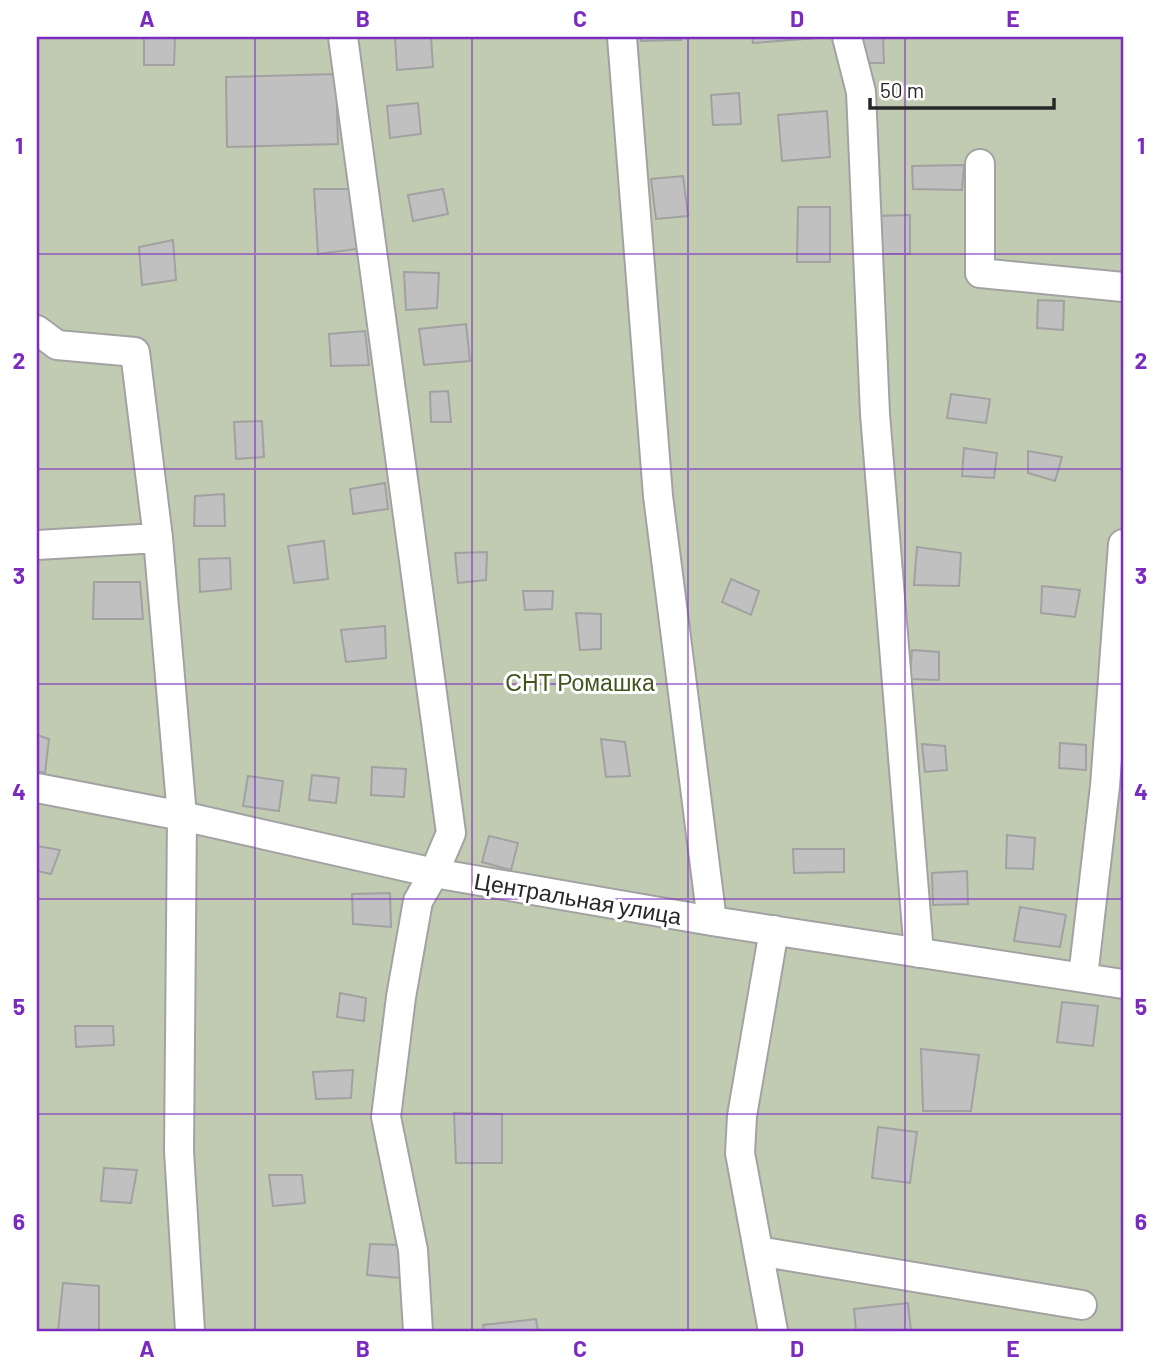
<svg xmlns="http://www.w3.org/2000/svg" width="1160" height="1368" viewBox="0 0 1160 1368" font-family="Barlow,sans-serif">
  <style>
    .green { fill: #c1cbb1 }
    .building { fill: #c1c0c1; stroke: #a2a1a2; stroke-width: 2 }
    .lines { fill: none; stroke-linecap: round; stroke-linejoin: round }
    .minor-casing { stroke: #a2a2a3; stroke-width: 32 }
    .minor { stroke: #fff; stroke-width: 28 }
    .grid { fill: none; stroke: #7b2cbf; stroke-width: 2; stroke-opacity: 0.55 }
    .labels { text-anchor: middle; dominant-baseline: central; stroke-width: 6; stroke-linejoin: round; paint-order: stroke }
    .park-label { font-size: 23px; fill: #43551c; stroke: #fff }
    .street-label { font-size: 23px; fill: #272728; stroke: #fff }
    .neatline { fill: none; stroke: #7b2cbf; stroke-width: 2.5 }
    .grid-label { font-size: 23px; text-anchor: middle; font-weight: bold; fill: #7b2cbf }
  </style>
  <rect width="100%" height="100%" fill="#eaebec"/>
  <path class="green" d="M37 37H1123V1331H37Z"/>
  <path class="building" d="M144 37H175L174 65H144Z
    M395 37H431L433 67 397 70Z
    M641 37H681V40L641 41Z
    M752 37H817V38L753 43Z
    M861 37H883L884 63H861Z
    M336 74 338 144 227 147 226 77Z
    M739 93 741 124 713 125 711 95Z
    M418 103 421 134 390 138 387 106Z
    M827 111 830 157 782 161 778 115Z
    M964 165 962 190 913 189 912 166Z
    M683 176 688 216 656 219 651 179Z
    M314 189H352L357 249 318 254Z
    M443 189 448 214 413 221 408 195Z
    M798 207H830V262H797Z
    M910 215V254H874V216Z
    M173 240 176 280 142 285 139 247Z
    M404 272 439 273 437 308 406 310Z
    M1038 300 1064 301 1063 330 1037 328Z
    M466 324 470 361 424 365 419 329Z
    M365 331 369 365 331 366 329 334Z
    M448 391 451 422H431L430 392Z
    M951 394 990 399 986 423 947 418Z
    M262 421 264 457 236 459 234 422Z
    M964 448 997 453 994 478 962 476Z
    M1028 451 1062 457 1055 481 1028 473Z
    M385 483 388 509 353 514 350 489Z
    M224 494 225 526H194L195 496Z
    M324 541 328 579 294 583 288 546Z
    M917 547 961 553 959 586 914 585Z
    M487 552 486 580 458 583 455 553Z
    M230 558 231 589 200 592 199 559Z
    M731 579 759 591 751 615 722 602Z
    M94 582H140L143 619H93Z
    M1042 586 1080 590 1075 617 1041 613Z
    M523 591H553L552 609 525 610Z
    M576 613 601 614V649L580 650Z
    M385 626 386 658 346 662 341 630Z
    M912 650 939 652V680L910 679Z
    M37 735 49 739 45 773 37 771Z
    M601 739 625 742 630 776 606 777Z
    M1060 743 1086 745V770L1059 768Z
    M922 744 945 746 947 770 925 772Z
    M372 767 406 769 404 797 371 795Z
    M312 775 339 778 336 803 309 800Z
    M248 776 283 781 279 811 243 806Z
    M1007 835 1035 838 1033 869 1006 868Z
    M489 836 518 843 511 870 482 862Z
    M37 846 60 850 51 874 37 871Z
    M793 849H844V872L794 873Z
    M967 871 968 904 933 905 932 873Z
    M390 893 391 927 353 924 352 894Z
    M1020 907 1066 915 1060 947 1014 941Z
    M340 993 366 998 364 1021 337 1017Z
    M1062 1002 1098 1006 1093 1046 1057 1042Z
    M75 1026H113L114 1045 76 1047Z
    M921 1049 979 1055 971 1111H923Z
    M353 1070 351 1098 316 1099 313 1072Z
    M454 1113 502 1114V1163H456Z
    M878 1127 917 1132 910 1183 872 1178Z
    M104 1168 137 1170 131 1203 101 1201Z
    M269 1175H302L305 1203 273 1206Z
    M370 1244 399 1245 400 1278 367 1275Z
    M63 1283 99 1286V1331H58Z
    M908 1303 911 1331H856L854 1309Z
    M536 1319 538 1331H484L483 1325Z"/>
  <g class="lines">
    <g class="minor-casing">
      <path id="minor" d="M343 37 451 833 434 873 418 901 401 997 386 1117 413 1250 418 1331
        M622 37 658 496 712 921
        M847 37 861 92 875 414 919 953
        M980 164V273L1123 287
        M37 330 57 345 135 352 158 538 182 816 179 1151 190 1331
        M37 545 158 538
        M37 788 182 816 434 873 712 921 1123 984
        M1083 977 1105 786 1123 544
        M758 1251 1082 1305
        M773 1331 740 1153 742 1116 774 930"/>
    </g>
    <use href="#minor" class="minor"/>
  </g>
  <path class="grid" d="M255 37V1331M472 37V1331M688 37V1331M905 37V1331M37 254H1123M37 469H1123M37 684H1123M37 899H1123M37 1114H1123"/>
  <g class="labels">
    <g class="park-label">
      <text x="580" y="682">СНТ Ромашка</text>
    </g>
    <g class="street-label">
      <text transform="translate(578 898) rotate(10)">Центральная улица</text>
    </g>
  </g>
  <rect width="1160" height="1368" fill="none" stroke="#ffffff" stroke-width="77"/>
  <path d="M870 98v10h184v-10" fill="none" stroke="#272728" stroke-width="3.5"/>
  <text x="880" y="98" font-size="21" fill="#272728" stroke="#ffffff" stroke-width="5" paint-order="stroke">50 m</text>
  <rect x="38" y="38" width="1084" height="1292" class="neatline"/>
  <g class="grid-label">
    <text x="147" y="27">A</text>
    <text x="363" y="27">B</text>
    <text x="580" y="27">C</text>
    <text x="797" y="27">D</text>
    <text x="1013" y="27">E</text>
    <text x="19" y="154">1</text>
    <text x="1141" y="154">1</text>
    <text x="19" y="369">2</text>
    <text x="1141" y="369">2</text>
    <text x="19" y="584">3</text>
    <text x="1141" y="584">3</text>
    <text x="19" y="800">4</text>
    <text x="1141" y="800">4</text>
    <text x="19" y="1015">5</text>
    <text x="1141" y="1015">5</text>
    <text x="19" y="1230">6</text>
    <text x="1141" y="1230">6</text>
    <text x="147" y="1357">A</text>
    <text x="363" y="1357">B</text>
    <text x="580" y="1357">C</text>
    <text x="797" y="1357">D</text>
    <text x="1013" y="1357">E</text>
  </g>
</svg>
